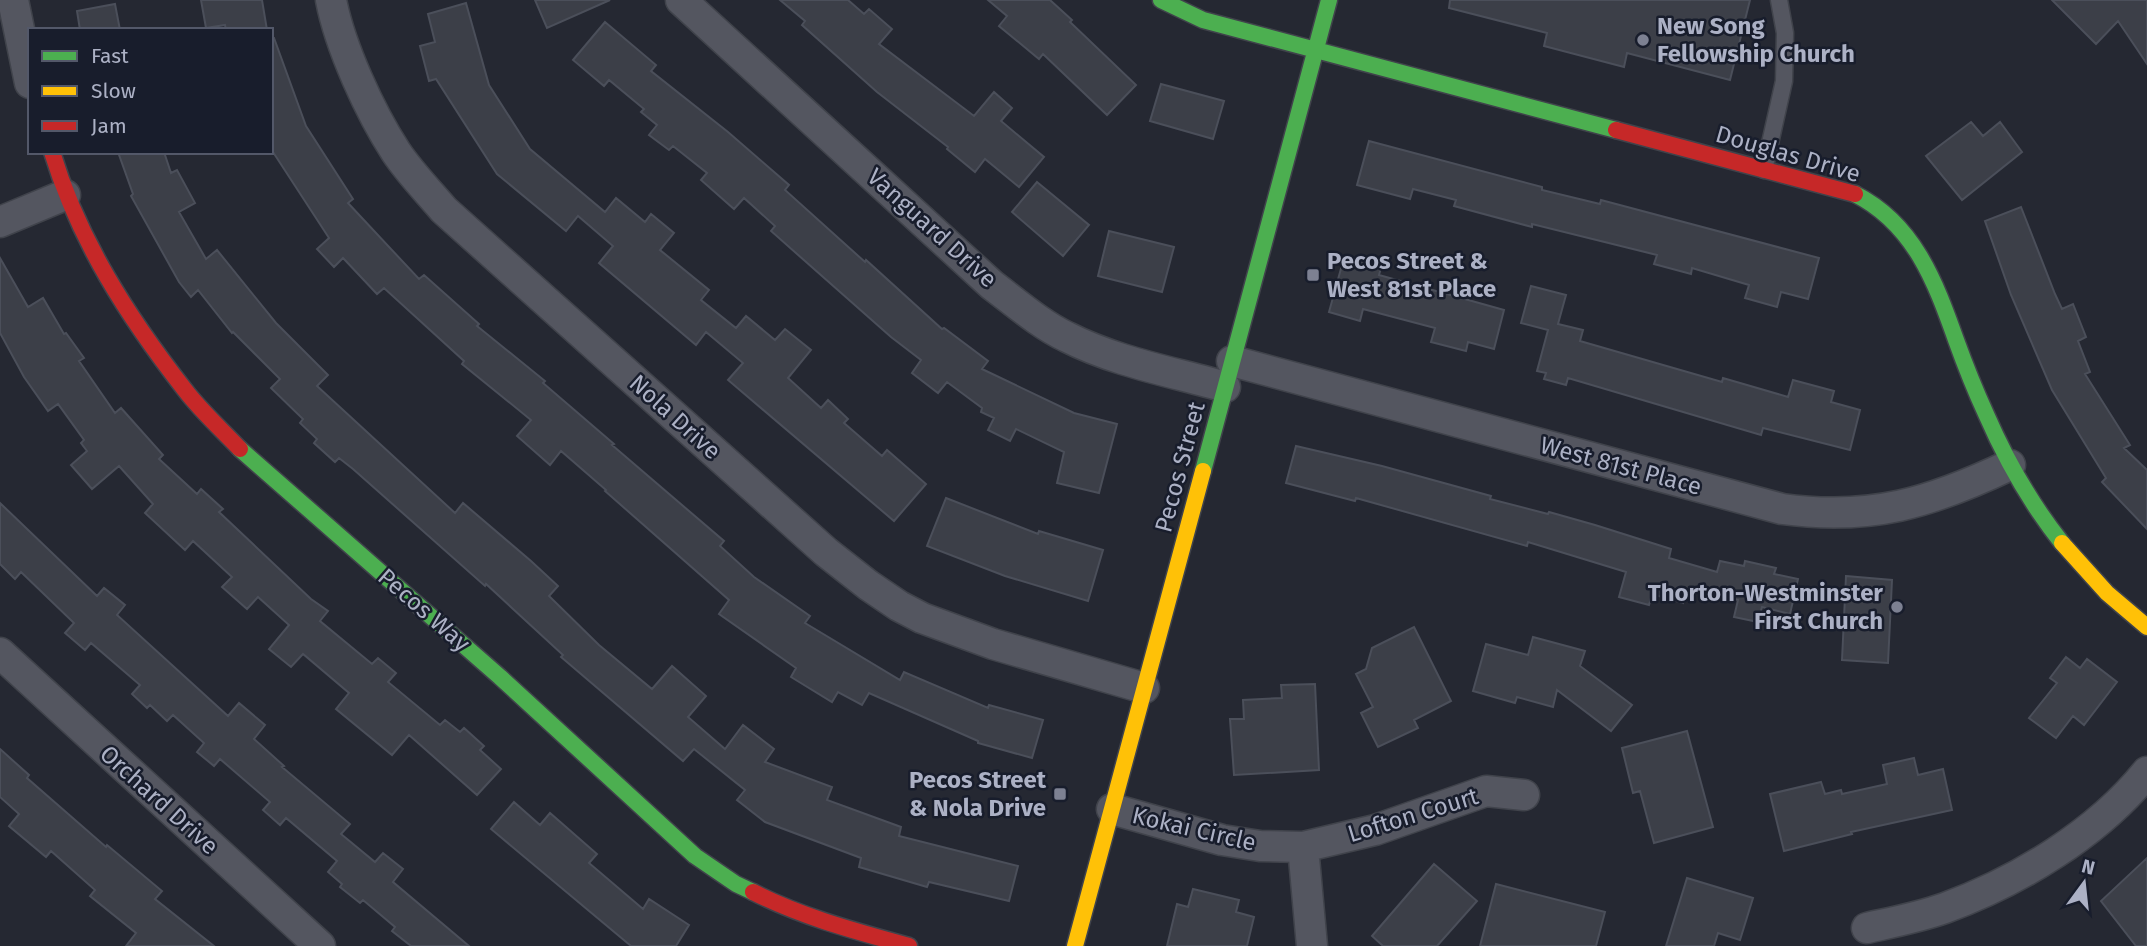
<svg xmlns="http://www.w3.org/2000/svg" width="2147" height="946" viewBox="0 0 2147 946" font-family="'Fira Sans',sans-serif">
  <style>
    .building { fill: #3c3f48; stroke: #4b4f5a; stroke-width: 2 }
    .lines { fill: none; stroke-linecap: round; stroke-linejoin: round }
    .lane-casing { stroke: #40434b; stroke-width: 19 }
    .street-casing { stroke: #40434b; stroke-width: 33 }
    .fast-casing { stroke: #40434b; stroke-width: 19 }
    .slow-casing { stroke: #40434b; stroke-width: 19 }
    .jam-casing { stroke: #40434b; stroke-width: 19 }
    .lane { stroke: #545660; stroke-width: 16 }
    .street { stroke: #545660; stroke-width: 30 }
    .fast { stroke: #4caf50; stroke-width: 16 }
    .slow { stroke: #ffc107; stroke-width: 16 }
    .jam { stroke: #c62828; stroke-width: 16 }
    .poi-dot { fill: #7d8192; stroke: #181d2c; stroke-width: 2.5 }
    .labels { text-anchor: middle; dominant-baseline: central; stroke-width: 5; stroke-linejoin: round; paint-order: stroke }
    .poi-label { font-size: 24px; font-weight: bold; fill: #acb1c5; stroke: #181d2c; text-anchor: start }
    .street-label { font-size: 24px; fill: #acb1c5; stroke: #181d2c }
  </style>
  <rect width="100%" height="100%" fill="#252832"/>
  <path class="building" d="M201 0H262L267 30H226L225 25 206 28Z
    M535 0H610L547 28Z
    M780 0H848L864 14 869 9 892 29 879 44 974 116 994 92 1012 108 1001 121 1044 157 1019 187 985 159 975 172 947 149 948 147 877 92 802 25 805 21Z
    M988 0H1050L1072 20 1070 22 1136 85 1107 115 1043 54 1039 59 999 26 1007 16Z
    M1450 0H1750L1730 80 1627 53 1624 67 1544 46 1547 33 1449 8Z
    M2052 0H2147V64L2118 21 2096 44Z
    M466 3 489 85 530 149 605 212 616 198 645 222 651 214 674 233 660 250 709 290 701 300 736 328 746 316 775 340 785 329 811 350 788 378 821 408 828 400 848 419 844 423 882 456 887 450 926 484 894 521 728 380 743 363 706 332 696 345 599 263 613 246 578 216 566 231 497 174 436 79 429 81 420 46 435 42 428 14Z
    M115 4 120 30H80L77 11Z
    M605 22 656 65 651 71 728 132 789 185 785 190 865 262 866 260 942 329 944 328 988 361 982 369 1074 413 1117 424 1099 493 1057 483 1064 452 1016 429 1010 441 988 430 994 418 981 412 982 408 947 382 938 393 912 373 921 360 891 337 771 231 775 226 744 198 734 209 701 180 707 173 673 146 669 150 649 135 657 125 641 112 644 109 609 80 604 86 573 60Z
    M271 38H274L306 126 353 199 348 203 419 279 424 275 479 324 477 326 545 381 543 383 614 444 612 445 724 541 720 546 754 577 810 616 805 623 900 680 904 672 988 708 989 705 1043 720 1032 758 978 743V741L869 693 862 705 838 692 832 702 791 677 796 668 719 614 729 600 605 491 606 490 561 451 550 465 517 436 531 420 462 364 464 361 384 288 377 294 343 258 334 267 317 249 329 238 271 149Z
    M1161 84 1224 101 1213 139 1150 121Z
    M1971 122 1983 136 2000 122 2022 152 1962 200 1926 156Z
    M1369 141 1542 187V190L1600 204 1601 200 1819 258 1808 299 1781 292 1777 307 1745 298 1749 285 1692 268 1691 274 1654 264 1657 255 1532 224V227L1454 206 1456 200 1413 189 1410 199 1357 185Z
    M118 152H164L171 173 177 170 195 203 179 212 206 259 217 250 276 323 328 375 317 386 455 513 463 503 531 561 558 586 549 596 599 645 652 689 672 666 706 696 688 717 725 749 743 725 774 749 765 762 832 787 827 800 901 827 899 836 1018 866 1009 901 929 882 927 887 859 867 861 858 765 822 737 800 745 790 694 749 683 761 561 657 563 655 486 584 485 586 353 469 339 458 335 462 314 443 317 439 300 423 303 419 271 388 280 379 233 332 232 333 198 290 191 297 179 282 131 196 133 194Z
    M1037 182 1089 225 1063 256 1012 212Z
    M2021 207 2055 294 2062 309 2073 304 2086 337 2078 341 2090 372 2085 374 2130 445 2124 448 2147 470V529L2102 482 2106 478 2052 390 2011 295 1985 221Z
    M1109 231 1174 247 1162 292 1098 276Z
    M0 258 28 307 43 298 64 334 66 333 84 358 79 361 115 413 121 408 163 455 159 459 197 494 201 489 223 509 219 512 311 599 328 611 320 621 372 664 378 658 396 673 388 682 440 725 445 720 460 732 464 728 484 746 480 750 501 769 477 795 409 735 392 755 336 709 349 693 303 654 291 667 269 649 289 625 258 597 247 609 222 587 232 577 193 541 185 550 145 513 153 504 119 466 92 489 71 465 87 451 81 443 84 440 58 404 48 411 24 377 0 333Z
    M1362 259 1382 264 1379 275 1504 310 1494 349 1468 342 1466 351 1431 342 1435 328 1363 309 1360 321 1329 312 1342 265 1359 269Z
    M1531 286 1566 295 1558 324 1583 330 1580 341 1722 382 1723 378 1788 397 1793 380 1834 391 1831 402 1860 410 1850 450 1763 428 1761 435 1568 378 1566 385 1544 379 1546 373 1537 371 1548 330 1521 323Z
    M1296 446 1382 466 1491 496 1490 499 1548 514 1549 512 1595 525 1671 549 1669 558 1717 572 1720 561 1744 566 1745 561 1776 568 1774 574 1798 579 1790 614 1762 607 1758 622 1734 617 1738 600 1687 588 1683 603 1652 594 1649 605 1619 597 1626 572 1528 542 1527 546 1356 498 1355 501 1286 483Z
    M946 498 1038 534 1039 531 1103 550 1088 601 1005 576 927 546Z
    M0 503 97 596 104 588 125 605 117 615 228 716 239 703 265 725 254 739 284 766 282 767 350 824 341 834 375 862 383 853 403 869 393 882 469 946H411L392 931 395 927 363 900 360 903 340 887 342 884 328 872 337 861 286 818 280 825 263 810 270 802 220 759 214 766 197 752 204 743 173 715 167 721 150 705 147 708 132 694 140 685 91 643 85 650 65 633 74 623 21 572 15 579 0 564Z
    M1846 576 1892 580 1888 663 1842 660Z
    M1414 627 1451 701 1414 720 1418 728 1378 747 1361 713 1373 707 1356 674 1366 669 1372 648Z
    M1533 637 1585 651 1580 666 1632 705 1611 731 1557 690 1553 707 1517 697 1515 703 1473 691 1486 644 1528 655Z
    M2066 657 2080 668 2087 659 2117 682 2084 725 2073 716 2056 738 2029 718 2057 683 2050 678Z
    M1315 684 1319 770 1234 775 1230 719H1244L1243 700 1282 698 1281 685Z
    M1687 731 1713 827 1654 843 1640 791 1633 793 1622 748Z
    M0 749 29 775 27 778 106 847 107 845 162 891 155 899 214 946H126L136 933 90 896 95 890 51 851 46 857 9 826 19 814 0 797Z
    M1914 758 1918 775 1943 769 1952 810 1851 832 1852 834 1784 851 1770 794 1821 782 1825 794 1841 790 1842 794 1887 784 1883 765Z
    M514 802 540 825 550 813 597 854 589 863 643 909 649 899 689 925 676 946H631L491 829Z
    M2147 858V946H2136L2101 901Z
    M1434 864 1477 901 1437 946H1383L1372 936Z
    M1687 878 1753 898 1740 940 1718 933 1714 946H1666Z
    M1496 884 1605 912 1596 946H1480Z
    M1193 889 1239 900 1236 912 1254 917 1247 946H1167L1177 904 1188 907Z"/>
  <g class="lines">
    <g class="lane-casing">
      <path id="lane" d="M1764 170 1784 81 1785 33 1779 0"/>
    </g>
    <g class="street-casing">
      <path id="street" d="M13 0 30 83
        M331 0C340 47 370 112 396 152 410 173 428 191 444 210L826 552 868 585 899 606 922 618 993 644 1144 688
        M681 0 992 285C1016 303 1040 324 1067 337 1116 362 1173 372 1225 387
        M0 222 65 195
        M1232 361 1782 509C1871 521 1930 503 2010 465
        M0 653 320 946
        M1112 809 1222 840 1260 846 1303 847 1375 830 1486 791 1524 795
        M1303 847 1312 946
        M1867 928C1894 922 1920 917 1945 908 2019 881 2098 833 2147 772"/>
    </g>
    <g class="fast-casing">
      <path id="fast" d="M1161 0 1203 20 1616 130
        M1855 194C1914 224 1935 281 1956 340 1965 365 1975 390 1986 414 2006 460 2031 504 2062 543
        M240 449 500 677 695 856 736 884 753 892
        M1203 471 1329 0"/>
    </g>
    <g class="slow-casing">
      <path id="slow" d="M2062 543 2107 593 2147 627
        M1075 946 1203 471"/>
    </g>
    <g class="jam-casing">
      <path id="jam" d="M1616 130 1855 194
        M52 152C79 241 128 317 185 390 201 411 222 430 240 449
        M753 892C802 917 855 931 909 946"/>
    </g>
    <use href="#lane" class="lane"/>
    <use href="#street" class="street"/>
    <use href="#fast" class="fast"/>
    <use href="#slow" class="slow"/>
    <use href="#jam" class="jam"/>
  </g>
  <g class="poi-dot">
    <circle cx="1643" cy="40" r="7"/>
    <rect x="1306" y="268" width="14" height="14" rx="3.5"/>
    <circle cx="1897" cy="607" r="7"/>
    <rect x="1053" y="787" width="14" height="14" rx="3.5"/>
  </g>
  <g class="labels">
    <g class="poi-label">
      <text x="1657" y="26">New Song<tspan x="1657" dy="28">Fellowship Church</tspan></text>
      <text x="1327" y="261">Pecos Street &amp;<tspan x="1327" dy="28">West 81st Place</tspan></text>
      <text x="1883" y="593" text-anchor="end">Thorton-Westminster<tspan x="1883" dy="28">First Church</tspan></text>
      <text x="1046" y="780" text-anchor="end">Pecos Street<tspan x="1046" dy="28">&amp; Nola Drive</tspan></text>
    </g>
    <g class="street-label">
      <text transform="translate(1788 154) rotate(16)">Douglas Drive</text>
      <text transform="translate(932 228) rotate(42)">Vanguard Drive</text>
      <text transform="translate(675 417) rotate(42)">Nola Drive</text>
      <text transform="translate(1621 466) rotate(15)">West 81st Place</text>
      <text transform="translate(1180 467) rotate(-75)">Pecos Street</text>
      <text transform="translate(424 610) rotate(41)">Pecos Way</text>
      <text transform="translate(159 800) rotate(42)">Orchard Drive</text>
      <text transform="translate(1413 815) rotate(-17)">Lofton Court</text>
      <text transform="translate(1194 829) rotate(13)">Kokai Circle</text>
    </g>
  </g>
  <rect x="28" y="28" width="245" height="126" fill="#181d2c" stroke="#535869" stroke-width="2"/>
  <rect x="42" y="51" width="35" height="10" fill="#4caf50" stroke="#535869" stroke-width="2"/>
  <text x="91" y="63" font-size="21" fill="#acb1c5">Fast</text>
  <rect x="42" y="86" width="35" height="10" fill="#ffc107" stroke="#535869" stroke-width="2"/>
  <text x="91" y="98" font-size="21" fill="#acb1c5">Slow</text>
  <rect x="42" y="121" width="35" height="10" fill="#c62828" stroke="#535869" stroke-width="2"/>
  <text x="91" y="133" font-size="21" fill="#acb1c5">Jam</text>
  <g transform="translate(2084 883) rotate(15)" stroke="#181d2c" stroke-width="5" paint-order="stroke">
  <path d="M0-5L12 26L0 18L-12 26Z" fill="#acb1c5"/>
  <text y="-10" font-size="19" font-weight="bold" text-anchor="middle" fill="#acb1c5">N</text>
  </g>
</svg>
